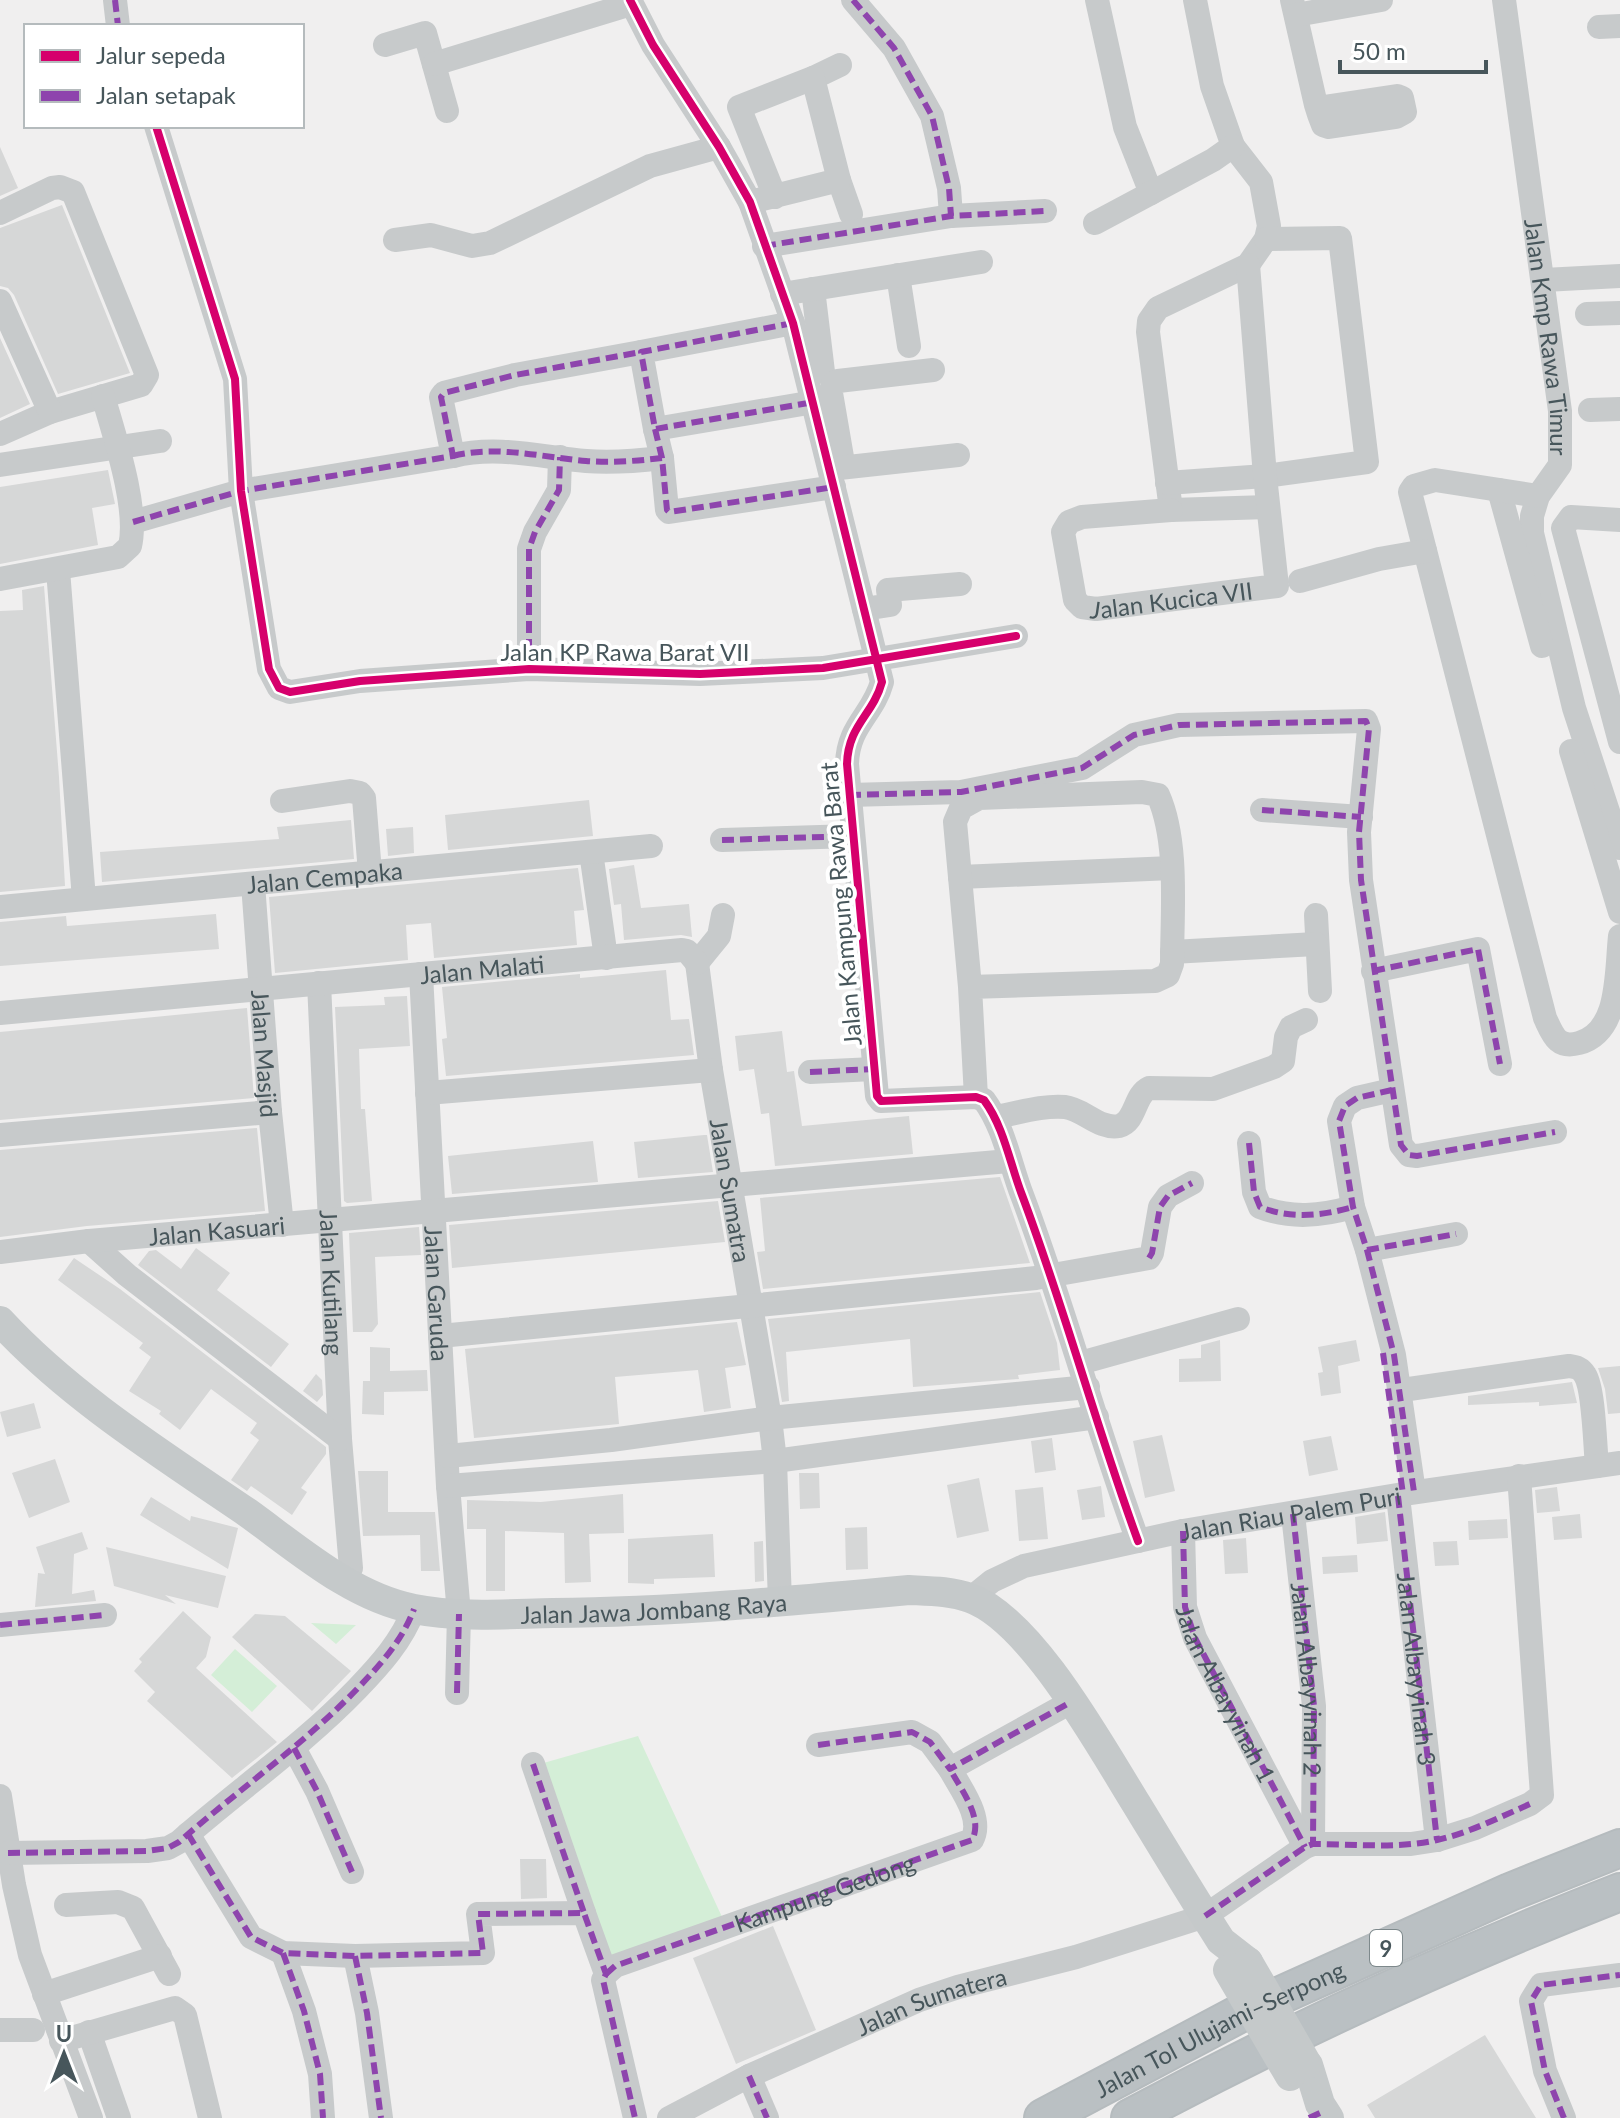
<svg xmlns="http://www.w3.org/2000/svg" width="1620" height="2118" viewBox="0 0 1620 2118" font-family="Lato,sans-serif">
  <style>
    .green { fill: #d4eed7 }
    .building { fill: #d6d7d7 }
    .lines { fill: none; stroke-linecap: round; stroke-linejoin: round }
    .highway-casing { stroke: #b5bbbe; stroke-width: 40 }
    .minor { stroke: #c7cacb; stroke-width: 24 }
    .major { stroke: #c5c9ca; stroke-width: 30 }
    .highway { stroke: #bac0c3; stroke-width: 36 }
    .major-bridge { stroke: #c5c9ca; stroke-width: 30 }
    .quiet { stroke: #8e44ad; stroke-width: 6; stroke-dasharray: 12 6; stroke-linecap: butt }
    .cycleway-casing { stroke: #fff; stroke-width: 13 }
    .cycleway { stroke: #d6006c; stroke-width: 8 }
    .labels { text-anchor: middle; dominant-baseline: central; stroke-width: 8; stroke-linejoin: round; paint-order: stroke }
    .shield { fill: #fff; stroke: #7e898c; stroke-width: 2 }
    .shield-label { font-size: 22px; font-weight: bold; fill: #47565b }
    .street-label { font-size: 24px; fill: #47565b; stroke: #fff }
  </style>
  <rect width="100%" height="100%" fill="#f0efef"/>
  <path class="green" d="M311 1623 356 1625 336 1644Z
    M235 1649 277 1686 252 1712 211 1675Z
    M638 1736 723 1919 608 1958 540 1764Z"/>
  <path class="building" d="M0 147 18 188 0 196Z
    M62 205 130 373 58 394 14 295 8 288 0 286V228Z
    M0 338 30 404 0 418Z
    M108 470 115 504 92 508 98 545 0 564V487Z
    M44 586 59 777 65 886 0 892V611L23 610 22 590Z
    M589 800 593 836 448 850 445 815Z
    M351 820 354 859 102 882 100 852 279 839 277 827Z
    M413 827 414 853 388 856 386 829Z
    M634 865 641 908 689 904 692 937 681 935 624 940 621 904 614 905 609 869Z
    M578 868 584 910 574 911 577 945 434 958 431 923 406 925 408 960 275 973 269 897Z
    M216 914 219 949 0 966V922L66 916 67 926Z
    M666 970 671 1020 689 1019 694 1055 446 1076 442 1039 447 1038 442 987 580 974V978Z
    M407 996 410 1046 359 1049 361 1109H365L372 1201 347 1203 344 1201 335 1007 385 1005 384 997Z
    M247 1008 254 1098 0 1120V1032Z
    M782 1031 787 1072 794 1071 802 1126 909 1116 913 1154 775 1166 769 1113 761 1114 754 1069 739 1071 735 1036Z
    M257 1128 265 1211 87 1226 0 1237V1150Z
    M704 1135H707L713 1172 638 1178 634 1142Z
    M593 1141 598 1182 452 1194 448 1156Z
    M1000 1177 1030 1263 763 1289 757 1252 765 1251 760 1198Z
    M718 1201 725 1242 452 1268 449 1225Z
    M419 1227 421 1255 375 1257 378 1324 372 1332H353L349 1233Z
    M196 1248 230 1273 217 1290 289 1344 271 1367 138 1265 149 1251 156 1250 181 1269Z
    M74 1258 120 1289 326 1447V1454L301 1488 307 1492 292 1515 251 1486 247 1491 231 1480 259 1440 250 1433 257 1423 211 1389 180 1430 159 1414 161 1411 129 1391 151 1357 139 1348 143 1343 58 1280Z
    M1040 1292 1057 1343 1060 1370 1018 1375 1019 1379 913 1387 910 1339 786 1352 789 1401 782 1402 768 1319Z
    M737 1322 746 1365 725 1368 731 1408 704 1412 698 1370 615 1377 619 1424 474 1438 465 1349Z
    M1220 1340 1221 1381 1179 1382V1359L1201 1358V1345Z
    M1356 1340 1360 1361 1338 1366 1341 1393 1321 1396 1318 1373 1323 1372 1318 1347Z
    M370 1347 390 1348V1371L427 1370 428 1391 384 1392V1415L362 1414 363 1381H370Z
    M1620 1366V1413L1608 1414 1605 1389 1598 1368Z
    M316 1374 322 1380 323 1395 317 1402 303 1391Z
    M1572 1382 1577 1403 1539 1406V1402L1468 1405V1396Z
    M34 1403 41 1428 7 1437 0 1412Z
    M1162 1435 1175 1491 1145 1498 1133 1441Z
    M1331 1436 1338 1470 1309 1476 1303 1441Z
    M1052 1438 1056 1470 1035 1473 1031 1441Z
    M55 1459 70 1502 29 1518 12 1473Z
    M358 1471H388V1512H435L440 1571H421L420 1535 363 1536Z
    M799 1473H819L820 1508 800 1509Z
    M979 1478 989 1531 957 1538 947 1485Z
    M1101 1486 1105 1517 1082 1520 1077 1490Z
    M1043 1487 1048 1539 1019 1541 1015 1490Z
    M1557 1487 1560 1511 1537 1513 1535 1490Z
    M623 1494 624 1533 589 1534 591 1582 565 1583 564 1533 505 1531V1591H486V1529H467V1500L541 1502Z
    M151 1497 190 1521 191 1516 238 1528 228 1569 140 1515Z
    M1385 1512 1388 1541 1357 1544 1355 1517Z
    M1580 1514 1582 1538 1554 1540 1552 1517Z
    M1507 1519 1508 1538 1469 1540 1468 1521Z
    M867 1527 868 1569 846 1570 845 1528Z
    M82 1532 88 1549 74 1554 72 1594 94 1590 96 1601 35 1607 38 1573 45 1574 36 1547Z
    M713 1534 715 1577 654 1579V1584L628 1583V1539Z
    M1246 1538 1248 1573 1225 1574 1223 1540Z
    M763 1541 764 1581 755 1582 754 1542Z
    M1457 1541 1459 1565 1435 1566 1433 1542Z
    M106 1547 226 1576 218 1608 165 1595 176 1604 114 1586Z
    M1357 1555 1358 1572 1323 1574 1322 1557Z
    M183 1611 211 1637 206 1657 196 1668 277 1742 232 1778 147 1701 155 1692 134 1671 142 1662 139 1659Z
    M255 1614 285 1616 351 1671 312 1711 232 1637Z
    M520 1859H546L547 1898 521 1899Z
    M773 1926 816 2030 736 2064 693 1958Z
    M1485 2035 1536 2118H1375L1367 2105Z"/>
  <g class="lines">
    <g class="highway-casing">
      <g id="highway">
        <path id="s14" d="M1043 2118 1241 2013 1510 1892 1620 1848"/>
        <path d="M1130 2118C1289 2033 1452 1958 1620 1892"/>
      </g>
    </g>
    <g class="minor">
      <path d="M115 0 118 26"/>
      <path d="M630 0 653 45 719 147 750 202 793 323 882 682C873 715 848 725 847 764L877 1096 881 1101 976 1097 984 1100C1004 1127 1010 1164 1022 1195 1065 1309 1096 1427 1138 1541"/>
      <path d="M853 0 894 48 932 116 949 188 951 216"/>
      <path d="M1097 0 1125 127 1151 193"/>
      <path d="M1195 0 1212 86 1233 146 1261 182 1269 226 1266 239 1248 265 1158 308 1149 321 1148 332 1171 510 1268 507"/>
      <path d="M1292 0 1316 105C1318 112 1320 118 1323 125L1329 127 1396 117 1405 112 1402 98 1397 96 1317 108"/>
      <path id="s1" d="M1504 0 1560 411V465L1538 496 1532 516V533L1574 708 1620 848"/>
      <path d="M1296 15 1381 0"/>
      <path d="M1599 27 1620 26"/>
      <path d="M385 45 425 33 447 111"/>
      <path d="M434 64 631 4"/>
      <path d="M813 78 840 65"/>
      <path d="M156 126 235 379 241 491 269 669 279 688 290 692 360 681 529 669 700 674 823 668 1016 636"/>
      <path d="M839 180 851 214"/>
      <path d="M750 202 839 180 813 78 739 107 775 197"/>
      <path d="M0 213 52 188 60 187 73 192 147 375 141 385 50 412 0 434"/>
      <path d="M1095 223 1213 160 1233 146"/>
      <path d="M395 240 431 235 472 246 490 243 650 166 719 147"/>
      <path d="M764 246 951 216 1045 211"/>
      <path d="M898 275 909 346"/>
      <path d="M1544 280 1620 276"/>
      <path d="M813 289 823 372"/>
      <path d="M782 294 981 262"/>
      <path d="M0 301 50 412"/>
      <path d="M1587 314 1620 313"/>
      <path d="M793 323 641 352 655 429 814 402"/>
      <path d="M1590 410 1620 409"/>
      <path d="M655 429 662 458 667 510 669 512 834 487"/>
      <path d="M453 456C497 445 541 457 586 461 610 463 637 461 662 458"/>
      <path d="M842 457 831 393 833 384 838 381 933 370"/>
      <path d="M0 465 160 441"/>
      <path d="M830 469 958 455"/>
      <path d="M1167 483 1265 476 1367 462 1340 238 1266 239"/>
      <path d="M1499 490 1542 646"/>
      <path d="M1538 496 1435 480 1414 486 1410 492 1545 1018C1553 1035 1557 1049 1579 1043 1620 1032 1616 973 1620 936"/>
      <path id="s2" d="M1171 510 1082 517 1069 522 1063 532 1075 600 1082 607 1096 609 1277 586 1265 476 1248 265"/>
      <path d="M1620 520 1571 517 1563 528 1620 742"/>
      <path d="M133 522 241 491 453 456 441 397 444 393 515 375 641 352"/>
      <path d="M58 570 84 899"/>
      <path d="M0 579 118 557 130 546C139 508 114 435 103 396"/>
      <path d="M1300 581 1379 559 1425 551"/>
      <path d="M864 609 890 605 888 590 960 584"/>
      <path d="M529 669V549L535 532 559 490 560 457"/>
      <path d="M1571 751 1620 912"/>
      <path d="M849 795 961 792 1082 768 1134 735 1179 725 1366 721 1369 729 1359 832 1361 880 1401 1145 1409 1155 1417 1156 1555 1132"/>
      <path d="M282 801 350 791 360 793 364 798 370 873"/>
      <path d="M1262 810 1361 817"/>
      <path d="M722 840 853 836"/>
      <path d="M591 852 606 958"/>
      <path d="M960 877 1172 868"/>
      <path id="s3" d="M253 884 270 1112 282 1225"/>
      <path id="s4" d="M0 907 651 846"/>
      <path d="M1316 915 1320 991"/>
      <path d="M1172 952 1316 944"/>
      <path id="s5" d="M697 963 711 1070 770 1418 775 1461 780 1602"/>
      <path d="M697 963 719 936 723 915"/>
      <path d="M1373 971 1478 949 1500 1064"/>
      <path id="s6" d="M421 974 448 1486 459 1614 457 1693"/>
      <path id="s7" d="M319 983 340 1439 351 1568 345 1581"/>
      <path d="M970 987 1155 981 1168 975 1172 964C1172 913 1179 842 1158 795L1142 792 979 798 961 808 955 822 970 987 976 1097"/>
      <path id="s8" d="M0 1013 682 950 687 951 697 963"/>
      <path d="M810 1072 874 1069"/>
      <path d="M1392 1090 1357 1098 1345 1106 1339 1121 1353 1207 1367 1250 1394 1355 1414 1492"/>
      <path d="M427 1093 711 1070"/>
      <path d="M996 1117C1018 1113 1043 1105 1065 1107 1083 1109 1100 1130 1119 1126 1136 1122 1134 1095 1149 1088L1213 1089 1274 1067 1283 1061 1286 1037 1291 1027 1306 1020"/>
      <path d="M0 1135 270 1112"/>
      <path d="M1249 1143 1254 1192 1260 1207C1291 1219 1321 1216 1353 1207"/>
      <path d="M89 1241 127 1275 340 1439"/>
      <path d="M1367 1250 1456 1234"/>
      <path id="s9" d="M0 1252 89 1241 1009 1161"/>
      <path d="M440 1336 1036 1278 1149 1258 1152 1253 1160 1207 1168 1196 1192 1183"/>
      <path d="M1080 1363 1238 1319"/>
      <path d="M1409 1389 1569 1366C1576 1367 1581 1368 1585 1375 1594 1389 1595 1447 1597 1466"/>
      <path d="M448 1456 611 1440 770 1418 1088 1387"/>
      <path d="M448 1486 775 1461 1097 1417"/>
      <path d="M1398 1496 1437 1840"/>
      <path id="s10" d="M1293 1514 1314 1706 1313 1844"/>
      <path d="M1183 1531 1185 1607 1195 1638 1305 1847"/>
      <path id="s11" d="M971 1598 992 1581 1024 1566 1183 1531 1403 1494 1620 1463"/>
      <path d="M0 1625 105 1615"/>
      <path d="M818 1745 912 1732 930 1742 950 1769 1071 1702"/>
      <path d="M294 1748 317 1791 352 1872"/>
      <path d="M533 1764 584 1913"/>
      <path d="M0 1796 14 1885 30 1955 91 2118"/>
      <path d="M188 1834 251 1937 283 1953 355 1956 483 1953 478 1914 584 1913 606 1974 603 1980 635 2118"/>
      <path d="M8 1853 147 1851 168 1848 179 1842C238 1790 302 1746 357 1689 380 1665 402 1641 414 1609"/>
      <path d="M66 1905 118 1902 133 1908 169 1974"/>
      <path d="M283 1953 304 2011 320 2074 323 2118"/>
      <path d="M355 1956 367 2013 381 2118"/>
      <path d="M606 1974 615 1966 972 1840C984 1818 960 1788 950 1769"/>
      <path d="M44 1994 160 1956"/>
      <path d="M0 2030H33"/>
      <path d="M89 2032 119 2118"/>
      <path d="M61 2041 175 2008 185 2015 210 2118"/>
      <path d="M749 2076 767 2118"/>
      <path id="s12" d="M669 2118 749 2076 919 2000 958 1987 1076 1957 1205 1916 1305 1847 1313 1844H1411L1437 1840 1475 1828 1530 1804 1542 1795 1519 1476"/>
      <path d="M1564 2118 1545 2071 1531 2001 1541 1985 1620 1975"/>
    </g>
    <g class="major">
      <path id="s13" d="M0 1321C70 1397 163 1455 248 1513 298 1549 352 1597 414 1609 460 1618 507 1614 553 1613 672 1612 791 1601 909 1590 929 1591 951 1591 970 1598 1032 1620 1102 1749 1137 1805 1165 1851 1192 1896 1221 1941L1248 1962"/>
      <path d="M1308 2065 1320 2104 1329 2118"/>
    </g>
    <use href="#highway" class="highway"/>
    <path class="major-bridge" d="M1248 1962 1307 2064
      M1228 1970 1290 2076"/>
    <g class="quiet">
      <path d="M115 0 118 26"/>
      <path d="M853 0 894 48 932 116 949 188 951 216"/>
      <path d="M764 246 951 216 1045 211"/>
      <path d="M793 323 641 352 655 429 814 402"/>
      <path d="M655 429 662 458 667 510 669 512 834 487"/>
      <path d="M453 456C497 445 541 457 586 461 610 463 637 461 662 458"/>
      <path d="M133 522 241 491 453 456 441 397 444 393 515 375 641 352"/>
      <path d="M529 669V549L535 532 559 490 560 457"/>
      <path d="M849 795 961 792 1082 768 1134 735 1179 725 1366 721 1369 729 1359 832 1361 880 1401 1145 1409 1155 1417 1156 1555 1132"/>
      <path d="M1262 810 1361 817"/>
      <path d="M722 840 853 836"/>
      <path d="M1373 971 1478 949 1500 1064"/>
      <path d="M810 1072 874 1069"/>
      <path d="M1392 1090 1357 1098 1345 1106 1339 1121 1353 1207 1367 1250 1394 1355 1414 1492"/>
      <path d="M1249 1143 1254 1192 1260 1207C1291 1219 1321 1216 1353 1207"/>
      <path d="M1367 1250 1456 1234"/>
      <path d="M1149 1258 1152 1253 1160 1207 1168 1196 1192 1183"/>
      <path d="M1383 1353 1403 1494"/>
      <path id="s15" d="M1398 1496 1437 1840"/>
      <path d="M1293 1514 1314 1706 1313 1844"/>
      <path id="s16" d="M1183 1531 1185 1607 1195 1638 1305 1847"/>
      <path d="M0 1625 105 1615"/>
      <path d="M457 1693 459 1614"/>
      <path d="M818 1745 912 1732 930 1742 950 1769 1071 1702"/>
      <path d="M294 1748 317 1791 352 1872"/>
      <path d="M533 1764 584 1913"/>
      <path d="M188 1834 251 1937 283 1953 355 1956 483 1953 478 1914 584 1913 606 1974 603 1980 635 2118"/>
      <path d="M8 1853 147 1851 168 1848 179 1842C238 1790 302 1746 357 1689 380 1665 402 1641 414 1609"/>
      <path d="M1205 1916 1305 1847 1313 1844C1353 1844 1398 1849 1437 1840 1469 1833 1500 1817 1530 1804"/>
      <path d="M283 1953 304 2011 320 2074 323 2118"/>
      <path d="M355 1956 367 2013 381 2118"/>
      <path id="s17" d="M606 1974 615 1966 972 1840C984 1818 960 1788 950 1769"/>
      <path d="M749 2076 767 2118"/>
      <path d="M1309 2118 1324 2111"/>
      <path d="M1564 2118 1545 2071 1531 2001 1541 1985 1620 1975"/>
    </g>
    <g class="cycleway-casing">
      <path id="cycleway" d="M630 0 653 45 719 147 750 202 793 323 882 682C873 715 848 725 847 764L877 1096 881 1101 976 1097 984 1100C1004 1127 1010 1164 1022 1195 1065 1309 1096 1427 1138 1541
        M156 126 235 379 241 491 269 669 279 688 290 692 360 681 529 669 700 674 823 668 1016 636"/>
    </g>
    <use href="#cycleway" class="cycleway"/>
  </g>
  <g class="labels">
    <rect class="shield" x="1370" y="1930" width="32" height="36" rx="6"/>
    <g class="shield-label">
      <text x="1386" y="1948">9</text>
    </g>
    <g class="street-label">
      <text stroke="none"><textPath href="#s1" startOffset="340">Jalan Kmp Rawa Timur</textPath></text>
      <text stroke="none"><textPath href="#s2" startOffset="284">Jalan Kucica VII</textPath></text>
      <text x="625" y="651">Jalan KP Rawa Barat VII</text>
      <text stroke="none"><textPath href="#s4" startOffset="326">Jalan Cempaka</textPath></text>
      <text transform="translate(840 904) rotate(-95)">Jalan Kampung Rawa Barat</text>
      <text stroke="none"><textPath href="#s8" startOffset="484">Jalan Malati</textPath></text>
      <text stroke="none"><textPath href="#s3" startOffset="170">Jalan Masjid</textPath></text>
      <text stroke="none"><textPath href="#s5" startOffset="230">Jalan Sumatra</textPath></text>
      <text stroke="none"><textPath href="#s9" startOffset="218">Jalan Kasuari</textPath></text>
      <text stroke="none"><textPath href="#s7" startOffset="300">Jalan Kutilang</textPath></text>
      <text stroke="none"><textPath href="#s6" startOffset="320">Jalan Garuda</textPath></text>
      <text stroke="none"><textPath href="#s11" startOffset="334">Jalan Riau Palem Puri</textPath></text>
      <text stroke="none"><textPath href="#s13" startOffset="748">Jalan Jawa Jombang Raya</textPath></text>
      <text stroke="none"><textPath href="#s15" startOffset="174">Jalan Albayyinah 3</textPath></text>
      <text stroke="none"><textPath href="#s10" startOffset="166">Jalan Albayyinah 2</textPath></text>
      <text stroke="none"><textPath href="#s16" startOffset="172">Jalan Albayyinah 1</textPath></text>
      <text stroke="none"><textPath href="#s17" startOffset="234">Kampung Gedong</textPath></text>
      <text stroke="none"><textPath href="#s12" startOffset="288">Jalan Sumatera</textPath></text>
      <text stroke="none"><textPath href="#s14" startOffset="198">Jalan Tol Ulujami–Serpong</textPath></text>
    </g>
  </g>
  <rect x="24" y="24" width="280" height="104" fill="#ffffff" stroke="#b5bbbd" stroke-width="2"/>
  <rect x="40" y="50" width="40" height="12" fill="#d6006c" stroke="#b5bbbd" stroke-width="2"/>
  <text x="96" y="64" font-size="24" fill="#47565b">Jalur sepeda</text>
  <rect x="40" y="90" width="40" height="12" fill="#8e44ad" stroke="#b5bbbd" stroke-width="2"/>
  <text x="96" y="104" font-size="24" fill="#47565b">Jalan setapak</text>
  <g transform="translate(64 2054)" stroke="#ffffff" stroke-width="6" paint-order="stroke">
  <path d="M0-6L14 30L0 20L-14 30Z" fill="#47565b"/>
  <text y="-12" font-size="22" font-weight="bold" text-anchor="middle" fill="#47565b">U</text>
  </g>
  <path d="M1340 60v12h146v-12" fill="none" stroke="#47565b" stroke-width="4"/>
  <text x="1352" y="60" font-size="24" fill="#47565b" stroke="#ffffff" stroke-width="6" paint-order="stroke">50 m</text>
</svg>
